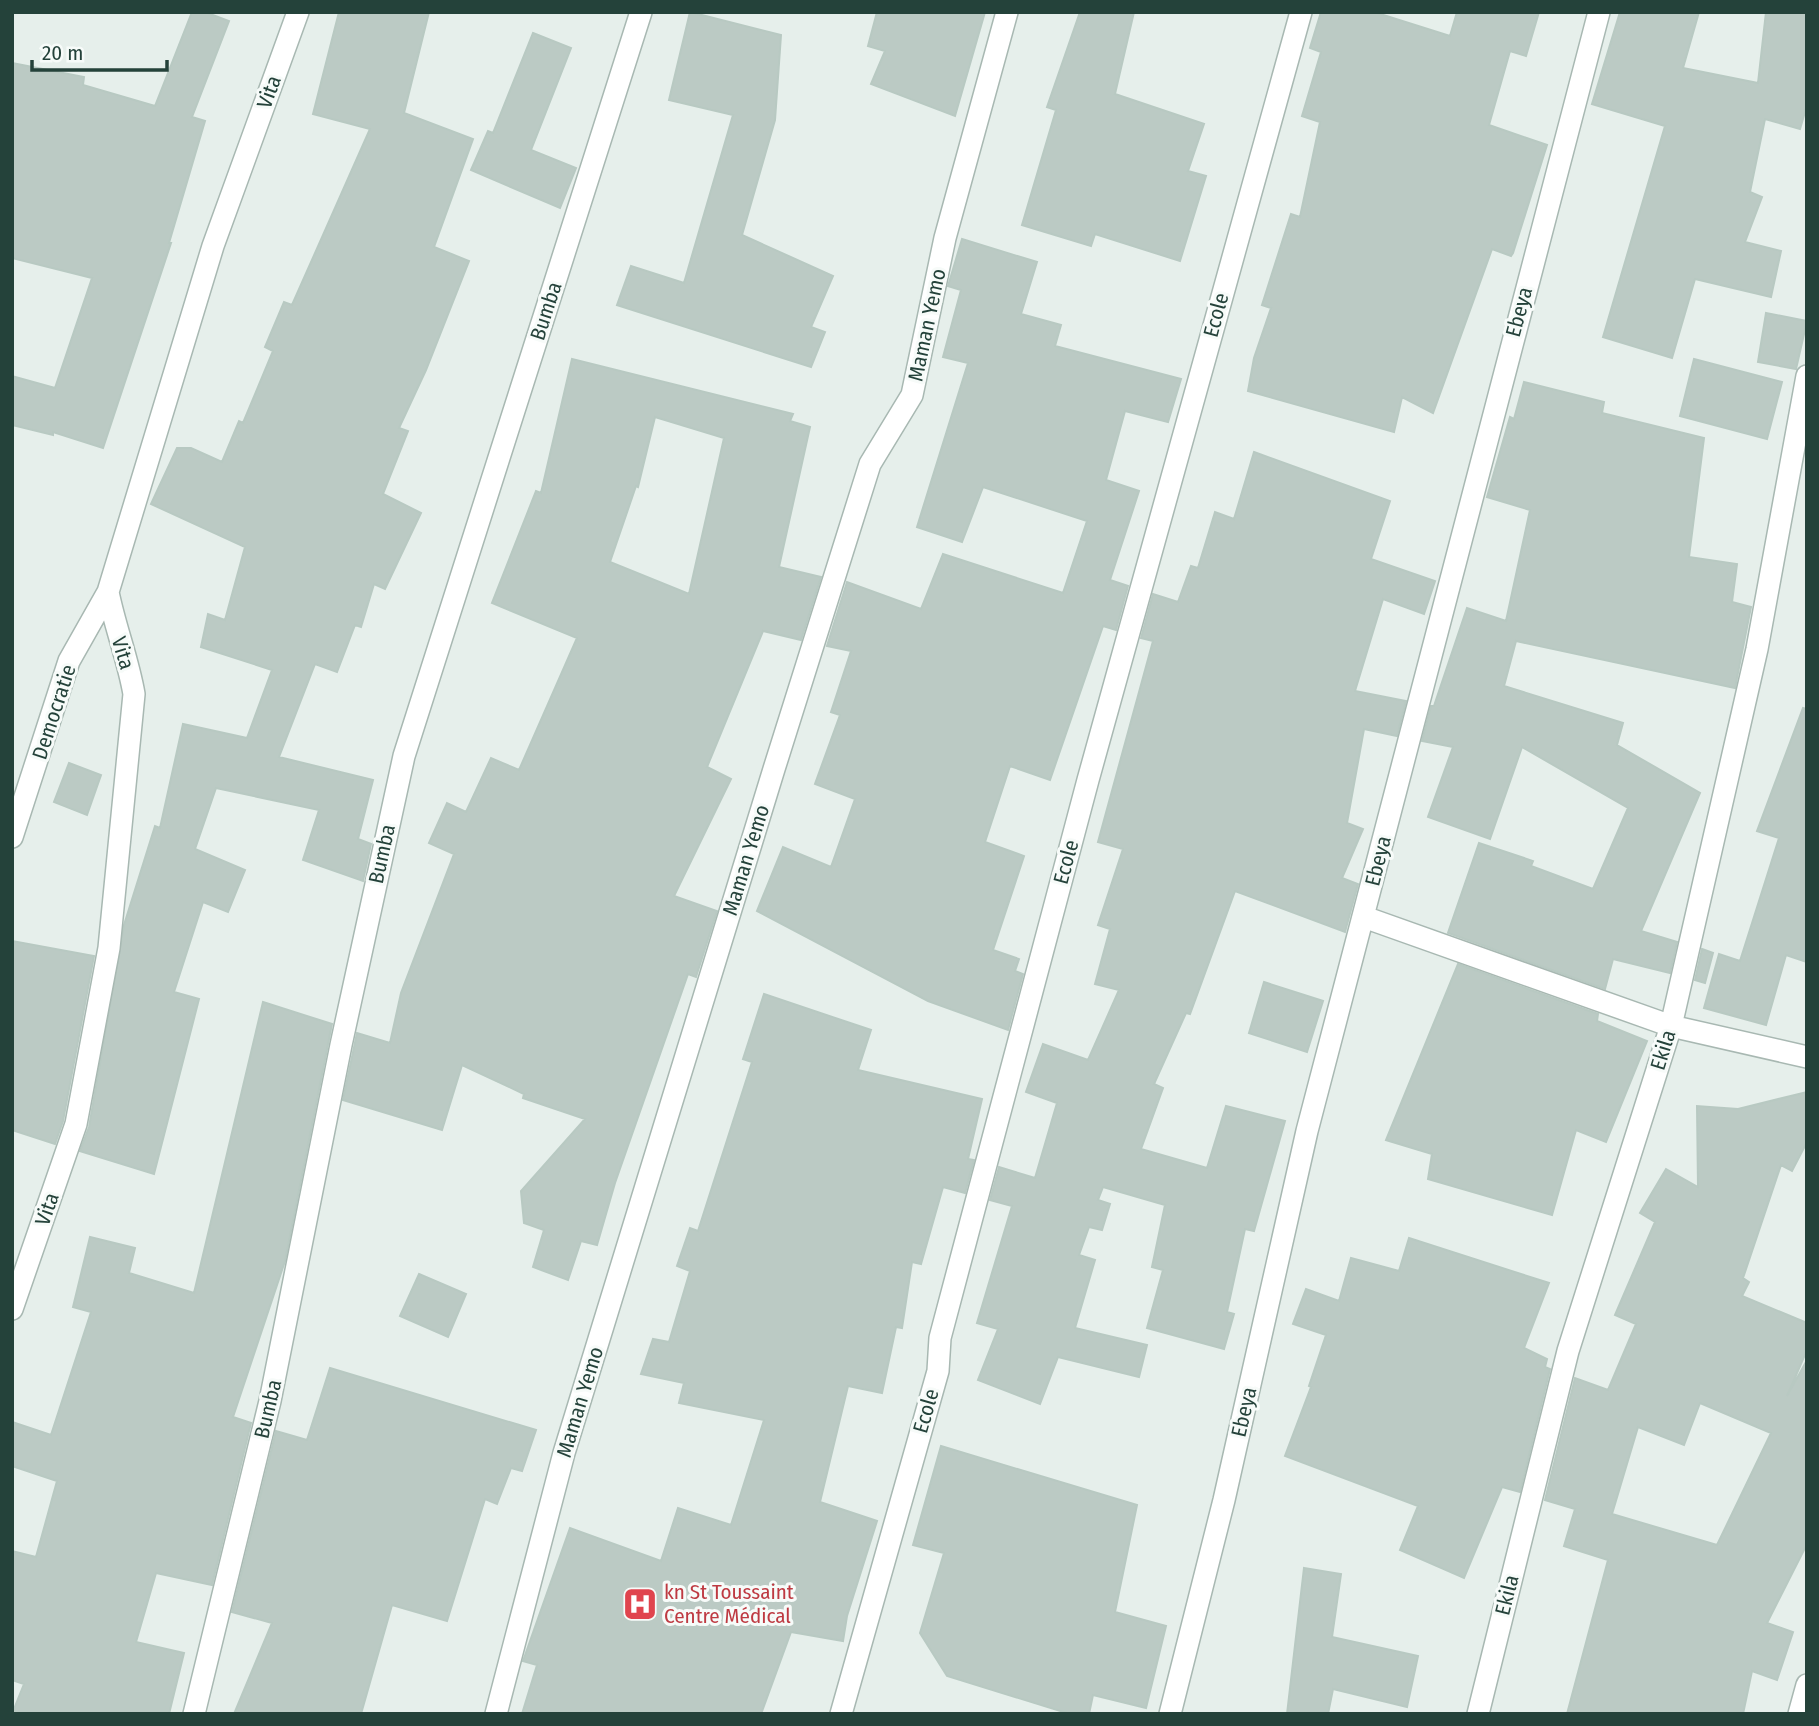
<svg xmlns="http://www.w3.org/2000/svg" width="1819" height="1726" viewBox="0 0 1819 1726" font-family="'Fira Sans Condensed',sans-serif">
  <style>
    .building { fill: #bbcac4; stroke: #b8c9c2; stroke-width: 2; fill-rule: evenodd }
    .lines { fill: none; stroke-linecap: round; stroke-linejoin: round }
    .minor-casing { stroke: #a8b8b2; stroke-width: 24 }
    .minor { stroke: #fff; stroke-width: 21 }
    .labels { text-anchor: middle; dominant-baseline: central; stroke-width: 6; stroke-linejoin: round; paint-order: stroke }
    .street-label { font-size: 21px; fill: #24423a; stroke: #f7fbf9 }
    .health-label { font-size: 21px; fill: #be3a42; stroke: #f7fbf9; text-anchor: start }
  </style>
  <rect width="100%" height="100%" fill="#e6efeb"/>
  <path class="building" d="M192 12H205L229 21 192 117 205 121 169 243H171L103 448 53 432V435L12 425V376L55 388 92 278 12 258V63L84 77 83 85 155 106Z
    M339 12H429L404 113 473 139 434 247 469 261 426 370 399 428 408 431 383 494 421 513 385 589 374 584 361 627 355 625 337 672 315 664 279 757 373 780 358 839 371 844 363 881 303 860 319 810 216 788 195 849 245 870 228 912 203 902 174 992 199 999 154 1174 80 1151 89 1127 124 925 155 826 160 828 183 724 247 738 272 670 201 647 208 614 225 620 245 547 151 504 177 448H191L222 462 239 421 243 423 273 351 265 347 284 302 292 305 370 129 313 114Z
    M690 12 781 35 775 120 742 235 833 276 811 327 825 332 811 367 617 305 631 266 684 283 733 115 669 100Z
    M877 12H985L955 116 871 84 885 51 868 46Z
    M1080 12H1134L1115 94 1204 124 1188 171 1206 176 1180 261 1095 234 1091 246 1022 225 1056 110 1047 107Z
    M1321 12H1374L1450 36 1457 12H1539L1526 56 1510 51 1489 125 1547 145 1513 253 1511 256 1492 249 1433 413 1402 397 1394 432 1248 391 1254 358 1271 308 1262 305 1291 214 1300 217 1320 122 1302 116 1321 52 1310 48Z
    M1620 12H1699L1683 68 1758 83 1766 12H1807V105L1800 129 1765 119 1750 192 1762 197 1745 242 1781 251 1771 297 1695 279 1672 358 1603 337 1665 126 1592 104Z
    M533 33 571 48 531 150 576 168 560 208 471 170 488 131 493 133Z
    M962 239 1037 262 1021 314 1061 325 1055 346 1181 379 1168 422 1125 411 1106 480 1139 491 1110 580 1128 586 1116 630 1103 626 1050 780 1010 766 985 842 1024 856 993 950 1019 959 1015 971 1023 974 1008 1030 928 1001 757 911 783 847 831 867 855 799 815 784 840 715 831 712 851 651 827 646 847 582 921 609 943 554 1063 593 1087 521 983 487 962 542 917 527 968 363 943 357 961 290 948 286Z
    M1766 313 1807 321 1796 369 1758 362Z
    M572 359 793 414 790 421 810 427 779 567 821 577 801 640 763 631 707 767 731 779 674 896 717 911 696 977 688 974 615 1183 597 1245 581 1241 568 1280 533 1267 544 1230 524 1223 521 1191 585 1119 523 1098 524 1094 462 1065 442 1130 343 1100 357 1033 390 1043 401 993 454 854 429 843 447 803 466 812 491 758 519 770 577 638 492 603 536 491 541 493ZM655 417 724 438 689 594 610 562 636 486 638 487Z
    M1694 359 1782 382 1767 439 1680 416Z
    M1524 382 1604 402 1602 413 1704 438 1689 557 1737 564 1732 602 1751 607 1735 688 1516 641 1504 686 1623 723 1617 745 1700 793 1641 931 1677 942 1670 973 1613 959 1605 989 1448 933 1479 843 1533 861 1531 866 1593 889 1628 808 1522 747 1490 839 1428 817 1453 747 1422 741 1431 706H1434L1467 608 1506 621 1530 510 1487 497 1510 417 1514 419Z
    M1254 452 1390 501 1371 559 1435 581 1424 614 1383 599 1355 691 1406 701 1397 736 1364 729 1347 823 1363 829 1342 878 1358 884 1345 932 1235 891 1190 1014 1186 1013 1154 1084 1163 1088 1141 1149 1207 1168 1226 1106 1285 1121 1254 1231 1245 1229 1227 1312 1234 1314 1224 1349 1147 1328 1163 1270 1152 1267 1165 1205 1103 1187 1098 1200 1110 1204 1102 1230 1089 1227 1079 1255 1095 1260 1075 1328 1147 1345 1139 1377 1058 1357 1040 1404 978 1380 998 1329 977 1323 1012 1206 990 1200 999 1167 1035 1178 1057 1103 1026 1092 1043 1044 1088 1060 1119 990 1095 984 1110 929 1098 925 1123 849 1098 842 1153 641 1141 638 1153 594 1178 602 1191 566 1198 568 1215 512 1234 519Z
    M1803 708 1807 709V962L1786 955 1766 1025 1704 1008 1719 954 1740 961 1779 838 1757 831Z
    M69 763 101 775 87 815 54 802Z
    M12 941 94 956 63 1121 55 1144 12 1130Z
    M1702 949 1713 953 1705 983 1695 980Z
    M1458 964 1598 1014 1597 1021 1647 1041 1606 1142 1576 1130 1552 1215 1428 1179 1432 1154 1386 1140Z
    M1264 982 1323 1001 1307 1052 1249 1033Z
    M764 994 871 1030 858 1070 982 1099 968 1159 974 1160 965 1193 943 1187 921 1264 912 1262 902 1328 896 1327 882 1393 848 1386 820 1502 877 1521 847 1616 843 1641 791 1632 761 1714H522L537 1665 523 1661 570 1528 661 1561 678 1508 731 1525 764 1420 679 1403 684 1383 641 1374 653 1339 669 1342 690 1271 677 1266 690 1228 698 1231 752 1062 743 1059Z
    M263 1002 332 1024 285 1261 233 1417 251 1423 212 1585 156 1573 136 1642 184 1653 169 1714H12L24 1684 12 1680V1551L36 1557 57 1481 12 1466V1422L51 1435 91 1312 73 1307 90 1237 135 1248 129 1273 194 1293Z
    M1807 1092V1142L1792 1171 1781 1165 1743 1278 1749 1282 1742 1296 1807 1323V1350L1787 1396 1807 1360V1544L1767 1623 1793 1632 1777 1680 1752 1671 1743 1714H1567L1608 1560 1564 1546 1575 1509 1545 1500 1575 1378 1608 1390 1636 1324 1615 1315 1655 1222 1640 1213 1666 1169 1698 1187 1697 1106 1738 1109ZM1700 1403 1771 1433 1717 1545 1612 1514 1638 1427 1684 1445Z
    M1409 1238 1549 1283 1524 1348 1547 1359 1545 1367 1550 1369 1520 1492 1502 1487 1464 1578 1400 1550 1418 1506 1285 1456 1311 1387 1309 1386 1326 1335 1293 1324 1306 1289 1339 1301 1351 1258 1399 1271Z
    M419 1274 466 1294 448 1337 400 1316Z
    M330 1368 536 1430 522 1471 511 1468 497 1504 485 1499 447 1621 392 1605 361 1714H234L272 1623 232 1612 276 1431 307 1440Z
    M941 1446 1137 1505 1115 1612 1166 1626 1146 1708 1093 1695 1089 1714H1070L947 1676 920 1633 944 1553 913 1545Z
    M1304 1568 1341 1574 1332 1637 1418 1656 1407 1707 1333 1689 1328 1714H1287Z"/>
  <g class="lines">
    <g class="minor-casing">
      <path id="minor" d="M12 837 69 661 108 592
        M1364 917 1671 1026 1807 1057
        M12 1309 76 1124 109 948 134 694C128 659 115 627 108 592L213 246 298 12
        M194 1714 270 1401 341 1045 404 756 641 12
        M496 1714 564 1453 774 769 870 464 912 395 945 238 1007 12
        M841 1714 938 1371 940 1338 1088 780 1301 12
        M1170 1714 1224 1500 1307 1131 1599 12
        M1478 1714 1568 1351 1671 1026 1757 649 1807 376
        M1799 1714 1807 1685"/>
    </g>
    <use href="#minor" class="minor"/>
  </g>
  <defs>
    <g id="hospital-square" transform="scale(1.75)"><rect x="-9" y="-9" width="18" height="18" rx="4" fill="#e0444e" stroke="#f7fbf9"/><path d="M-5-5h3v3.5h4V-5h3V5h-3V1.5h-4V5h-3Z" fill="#fff"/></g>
  </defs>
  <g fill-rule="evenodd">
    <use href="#hospital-square" x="640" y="1604"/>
  </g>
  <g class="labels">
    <g class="street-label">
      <text transform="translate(269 92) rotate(-70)">Vita</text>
      <text transform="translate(546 311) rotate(-72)">Bumba</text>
      <text transform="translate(1519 312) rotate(-75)">Ebeya</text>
      <text transform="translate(1216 315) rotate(-75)">Ecole</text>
      <text transform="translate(927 325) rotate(-78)">Maman Yemo</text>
      <text transform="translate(123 653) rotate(73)">Vita</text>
      <text transform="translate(54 712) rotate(-72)">Democratie</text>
      <text transform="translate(382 854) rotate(-78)">Bumba</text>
      <text transform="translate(746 860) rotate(-73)">Maman Yemo</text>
      <text transform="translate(1378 861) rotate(-76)">Ebeya</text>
      <text transform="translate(1066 862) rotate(-75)">Ecole</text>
      <text transform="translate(1663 1050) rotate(-73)">Ekila</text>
      <text transform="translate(47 1209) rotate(-71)">Vita</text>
      <text transform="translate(580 1402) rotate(-73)">Maman Yemo</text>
      <text transform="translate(268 1409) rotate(-77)">Bumba</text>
      <text transform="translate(926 1411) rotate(-74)">Ecole</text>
      <text transform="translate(1244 1412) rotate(-77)">Ebeya</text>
      <text transform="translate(1507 1595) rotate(-76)">Ekila</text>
    </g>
    <g class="health-label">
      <text x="664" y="1592">kn St Toussaint<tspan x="664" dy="24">Centre Médical</tspan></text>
    </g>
  </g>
  <rect width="1819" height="1726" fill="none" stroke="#24423a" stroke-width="28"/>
  <path d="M32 60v10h135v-10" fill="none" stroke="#24423a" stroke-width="3.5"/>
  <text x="42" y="60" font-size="21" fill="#24423a" stroke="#f7fbf9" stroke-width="5" paint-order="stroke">20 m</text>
</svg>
